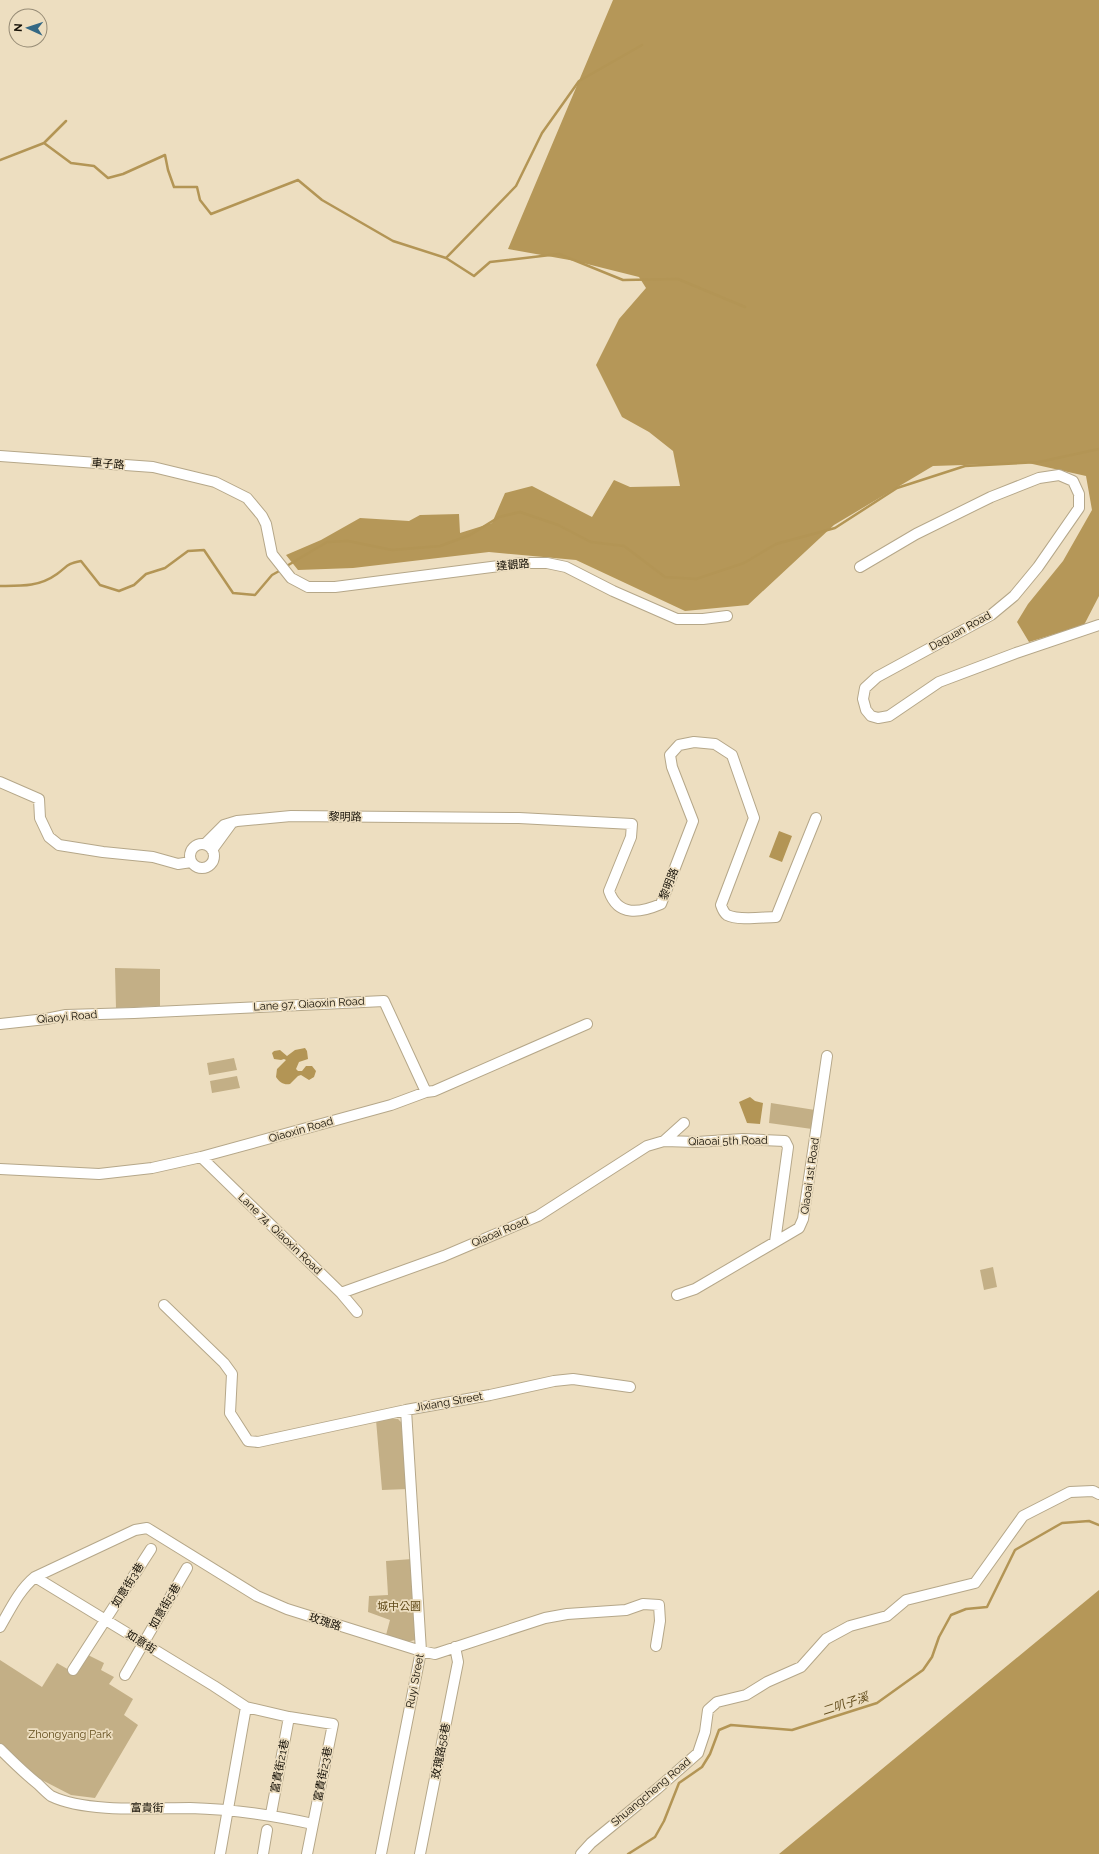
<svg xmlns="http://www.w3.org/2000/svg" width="1099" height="1854" viewBox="0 0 1099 1854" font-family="Raleway,'Noto Sans TC',sans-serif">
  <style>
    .green { fill: #c3af86 }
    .forest { fill: #b59758 }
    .water { fill: #b39555 }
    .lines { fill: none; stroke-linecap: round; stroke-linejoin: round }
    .stream { stroke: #b39555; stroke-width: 2.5 }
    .minor-casing { stroke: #b5a789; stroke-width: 12 }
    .minor { stroke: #fff; stroke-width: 10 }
    .labels { text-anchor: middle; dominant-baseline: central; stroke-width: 3.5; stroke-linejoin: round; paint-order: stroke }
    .street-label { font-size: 11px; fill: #151006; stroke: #eddec0 }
    .park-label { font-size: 11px; fill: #614b1a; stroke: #eddec0 }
    .water-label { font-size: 12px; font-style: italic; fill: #634d1c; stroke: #eddec0 }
  </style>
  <rect width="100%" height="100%" fill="#eddec0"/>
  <path class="green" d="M115 968 160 969V1006L116 1008Z
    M234 1058 237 1070 209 1075 207 1063Z
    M237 1076 240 1088 212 1093 210 1081Z
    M771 1103 815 1110 812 1129 769 1123Z
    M993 1267 997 1287 984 1290 980 1270Z
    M389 1419H398L401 1422 408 1489 382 1490 376 1420Z
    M412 1559 415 1640 407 1642 386 1635 390 1620 368 1612 369 1596 388 1595 386 1561Z
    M88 1655 104 1663 101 1670 114 1677 109 1684 133 1699 124 1715 138 1725 95 1798 71 1795 40 1779 0 1743V1660L42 1687 57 1663 76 1674Z"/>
  <path class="forest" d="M613 0H1099V596L1084 625 1029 642 1017 622 1028 604 1063 561 1092 510 1086 476 1028 463 933 466 834 525 748 605 685 611 576 560 489 552 353 568 298 570 286 555 321 540 360 518 409 521 420 515 459 514 460 533 492 523 505 493 532 486 592 517 614 480 630 487 680 486 673 451 649 432 622 417 596 365 619 319 646 288 639 277 575 261 508 249Z
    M1099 1590V1854H779Z"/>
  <path class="water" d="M779 831 792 836 782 862 769 857Z
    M305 1048 307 1051 308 1059 299 1062 296 1069 298 1071H302L306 1066H312L316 1071 314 1077 309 1080 301 1075 298 1076 290 1084C284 1085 280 1083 276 1077L277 1069 286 1060 284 1059 281 1060 274 1059 272 1053 274 1051 280 1050 287 1056 295 1050Z
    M750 1097 755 1101 763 1103 760 1124 747 1123 739 1102Z"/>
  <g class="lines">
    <path class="stream" d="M44 143 66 121
      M0 160 44 143 71 163 94 166 108 178 123 174 165 155 168 170 174 187H197L200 200 211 214 298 180 322 200 393 241 446 258 474 276 490 262 559 254 623 280 678 279 745 307
      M446 258 516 186 542 133 579 81 642 45
      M285 567 327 542 348 541 392 550 440 546 470 535 499 517 520 512 558 525 591 542 624 546 665 577 696 579 744 563 776 544 835 528 897 488 965 466 1039 462 1099 449
      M0 586C21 586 39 587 57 574 68 566 66 564 81 561L100 585 119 591 134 585 146 574 165 568 188 551 204 550 233 593 255 595 272 575 281 570
      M628 1854 655 1837 664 1821 679 1783 702 1767 710 1754 719 1730 731 1725 792 1730 877 1703 923 1670 932 1657 939 1637 951 1615 966 1609 987 1607 1015 1550 1062 1523 1089 1521 1099 1525"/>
    <g class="minor-casing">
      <path id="minor" d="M0 456 153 467 215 482 247 498 262 516 266 524 272 554 291 578 308 587H335L523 563H547L566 567 613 591 677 619H703L727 616
        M860 567 916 534 991 497 1039 478 1059 475 1073 481 1079 494V508L1038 567 1014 596 991 615 877 677 865 688 863 699 866 710 871 716 878 718 889 716 939 682 1016 653 1099 625
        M0 782 39 799 40 818 49 837 59 845 103 852 153 857 178 864 191 862
        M190 856a12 12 0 1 1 24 0a12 12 0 1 1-24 0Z
        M205 844 224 825 237 821 291 816 519 818 632 824 631 837 609 891C618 917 640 913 661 904L693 821 672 767 670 755 679 745 694 742 715 744 732 755 754 818 721 905C722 908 724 913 727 915 738 921 764 917 776 917L816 818
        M212 850 231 824
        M0 1024 46 1019 66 1015 134 1013 384 1001 426 1092
        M664 1141 684 1123
        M201 1157 341 1293 357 1312
        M0 1169 99 1174 152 1168 201 1157 391 1105 426 1092 434 1091 587 1024
        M341 1293 444 1256 538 1216 647 1146 664 1141 697 1142 743 1139 785 1141 788 1147 775 1242
        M677 1295 695 1289 799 1228 803 1219 827 1056
        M164 1305 224 1363 232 1374 230 1413 248 1441 258 1442 406 1410 490 1395 554 1381 573 1379 630 1387
        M35 1577 214 1686 246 1707 289 1717 333 1724 307 1854
        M0 1627C10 1610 19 1590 35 1577L135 1530 147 1528 257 1596 287 1609 421 1651 435 1654 545 1618 567 1614 626 1610 643 1604 659 1605 660 1621 656 1646
        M73 1670 151 1549
        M125 1675 187 1568
        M0 1749C12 1761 24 1773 38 1784 42 1788 47 1793 51 1796 86 1813 151 1808 190 1808 232 1809 272 1815 313 1824
        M271 1814 289 1717
        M220 1854 246 1707
        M263 1854 267 1830
        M381 1854 421 1651 406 1410
        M420 1854 458 1662 455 1647
        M581 1854 591 1843 657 1789 698 1753 705 1732 708 1710 717 1702 746 1695 767 1682 801 1667 826 1639 850 1626 887 1616 906 1600 975 1583 1023 1516 1070 1492 1093 1491 1099 1494"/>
    </g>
    <use href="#minor" class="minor"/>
  </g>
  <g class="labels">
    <g class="street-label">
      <text transform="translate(108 464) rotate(4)">車子路</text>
      <text transform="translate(513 565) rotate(-5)">達觀路</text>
      <text transform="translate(960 631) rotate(-29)">Daguan Road</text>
      <text transform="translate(345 817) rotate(1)">黎明路</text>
      <text transform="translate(669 884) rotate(-69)">黎明路</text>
      <text transform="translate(309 1004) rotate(-3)">Lane 97, Qiaoxin Road</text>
      <text transform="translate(67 1017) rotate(-5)">Qiaoyi Road</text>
      <text transform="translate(301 1130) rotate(-16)">Qiaoxin Road</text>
      <text transform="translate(728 1141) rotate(-1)">Qiaoai 5th Road</text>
      <text transform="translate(810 1176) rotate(-82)">Qiaoai 1st Road</text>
      <text transform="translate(500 1232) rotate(-23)">Qiaoai Road</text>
      <text transform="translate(280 1234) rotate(44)">Lane 74, Qiaoxin Road</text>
      <text transform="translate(449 1402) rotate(-10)">Jixiang Street</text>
      <text transform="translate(128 1585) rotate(-58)">如意街3巷</text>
      <text transform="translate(165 1606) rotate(-60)">如意街5巷</text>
      <text transform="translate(325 1622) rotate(18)">玫瑰路</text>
      <text transform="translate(141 1642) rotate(32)">如意街</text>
      <text transform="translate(415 1681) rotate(-79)">Ruyi Street</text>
      <text transform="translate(441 1751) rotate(-79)">玫瑰路58巷</text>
      <text transform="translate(280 1766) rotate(-79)">富貴街21巷</text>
      <text transform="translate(323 1774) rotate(-79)">富貴街23巷</text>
      <text transform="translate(651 1792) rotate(-40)">Shuangcheng Road</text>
      <text transform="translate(147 1808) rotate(1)">富貴街</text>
    </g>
    <g class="park-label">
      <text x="399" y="1606">城中公園</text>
      <text x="70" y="1734">Zhongyang Park</text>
    </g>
    <g class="water-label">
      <text transform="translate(845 1704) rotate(-18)">二叭子溪</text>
    </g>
  </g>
  <g transform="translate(28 28) rotate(273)"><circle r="19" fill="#eddec0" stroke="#978c76"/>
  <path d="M0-3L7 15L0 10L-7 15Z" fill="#346884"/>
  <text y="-6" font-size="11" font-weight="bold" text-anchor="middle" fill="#151006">N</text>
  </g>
</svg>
